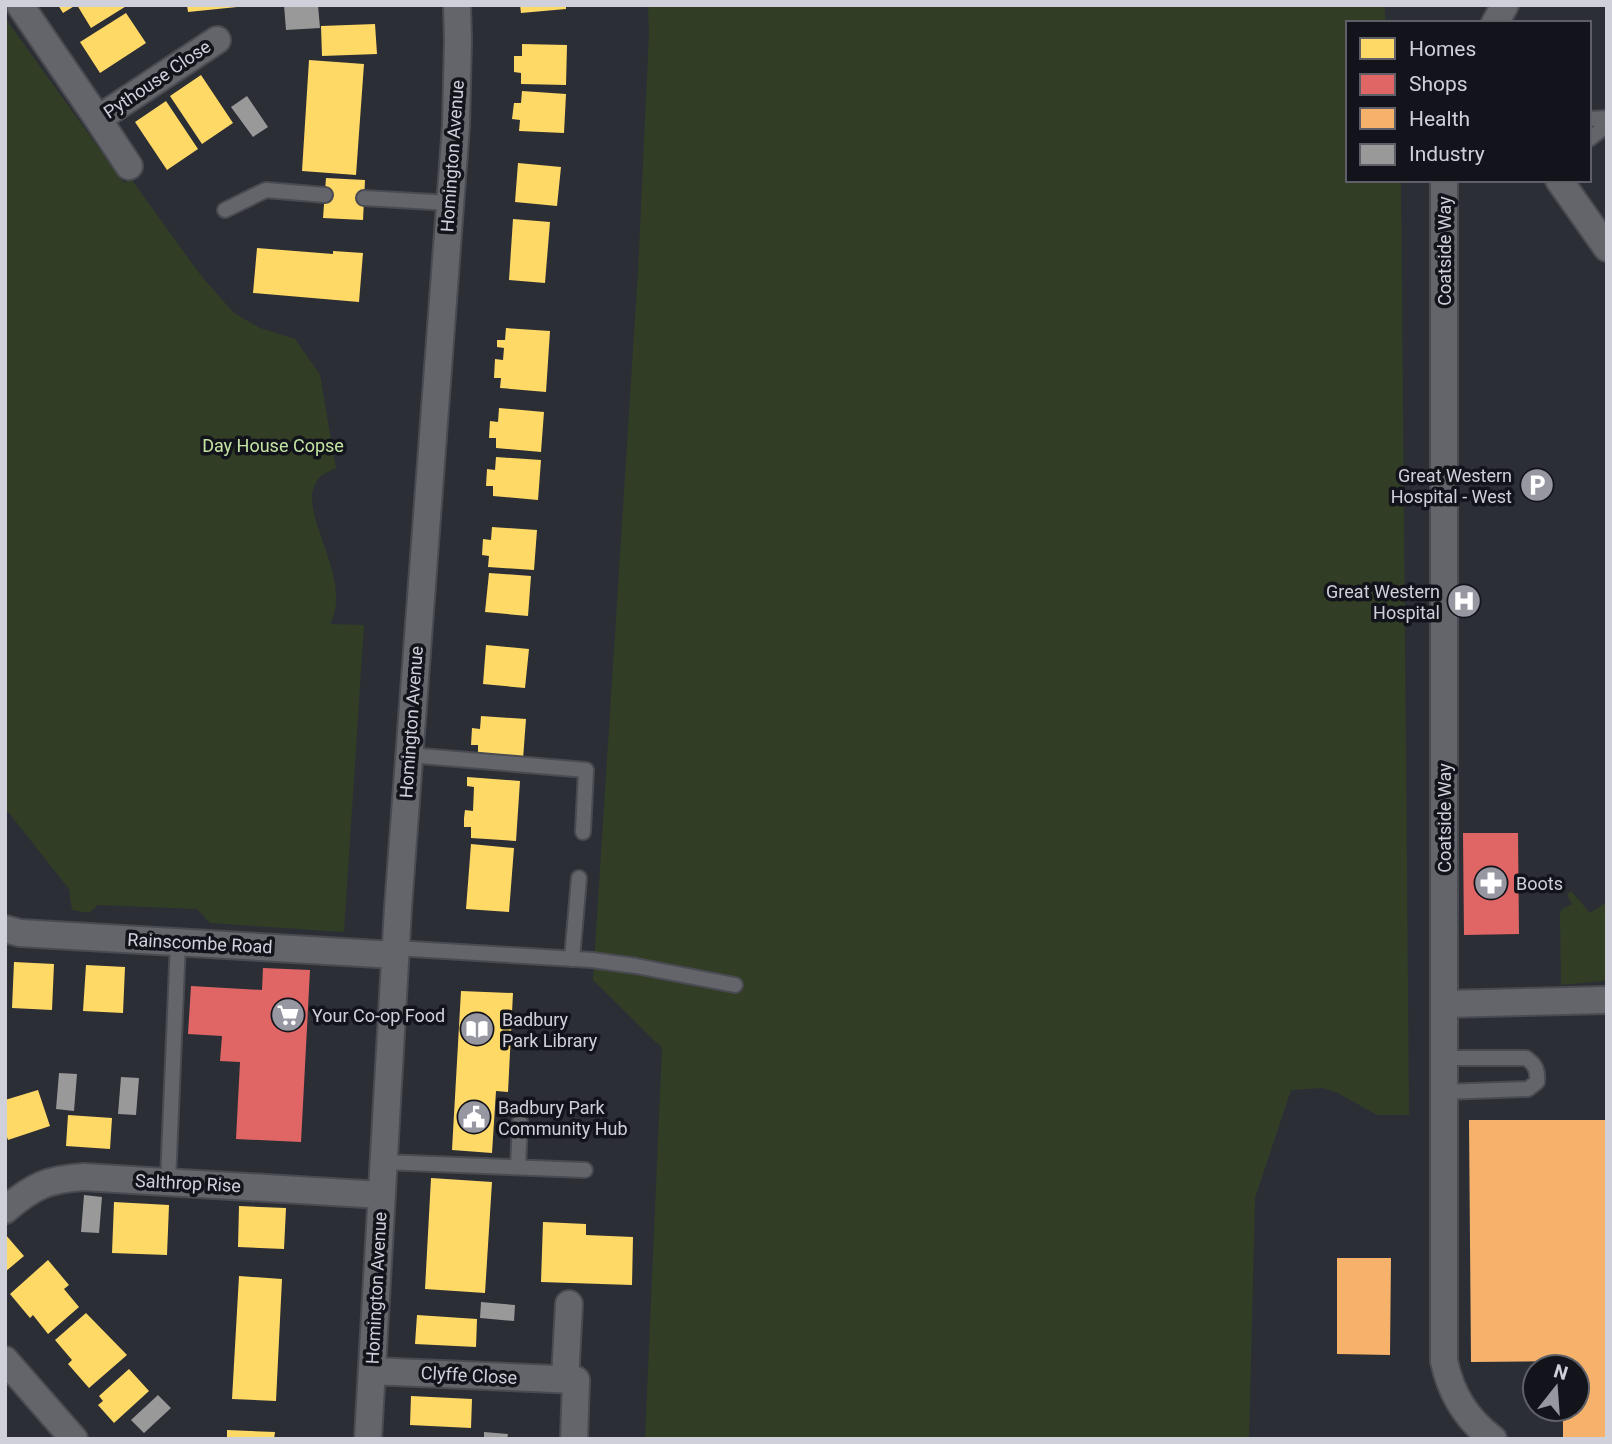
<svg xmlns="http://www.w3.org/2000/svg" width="1612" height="1444" viewBox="0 0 1612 1444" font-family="Roboto,sans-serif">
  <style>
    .green { fill: #313e25 }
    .homes { fill: #ffd966 }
    .shops { fill: #e06666 }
    .health { fill: #f6b26b }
    .industry { fill: #999 }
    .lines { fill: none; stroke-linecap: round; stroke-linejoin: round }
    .service-casing { stroke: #4a4b52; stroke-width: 18 }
    .minor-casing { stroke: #4a4b52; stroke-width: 30 }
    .service { stroke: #64656b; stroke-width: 14 }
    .minor { stroke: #64656b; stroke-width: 26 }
    .labels { text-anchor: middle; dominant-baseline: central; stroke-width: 7; stroke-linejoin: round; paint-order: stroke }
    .street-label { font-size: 18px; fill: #cfd0da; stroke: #13141b }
    .park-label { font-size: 18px; fill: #c4e4a3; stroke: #13141b }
    .poi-label { font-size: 18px; fill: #cfd0da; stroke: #13141b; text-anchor: start }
  </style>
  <rect width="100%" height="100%" fill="#2c2e36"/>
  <path class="green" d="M648 5H1384L1386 23H1348V180H1401L1409 1115H1377L1338 1093 1323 1088 1291 1090 1255 1198 1249 1439H645L662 1048 593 980 638 272 649 33Z
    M5 18 124 183 131 179 202 277 234 313 260 328 295 339 320 375 336 468C332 470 325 473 321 476 289 506 356 575 330 624L364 625 344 932 210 923 197 909 98 905 89 913 72 910 69 889 5 808Z
    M1571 891 1590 913 1607 902V979L1602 981 1561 985 1560 913 1562 909 1572 904 1567 894Z"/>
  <path class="homes" d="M58 5H76L63 13Z
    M77 5H128L91 28Z
    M187 5H237V7L188 12Z
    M520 5H566V9L521 13Z
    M126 13 146 43 100 73 80 42Z
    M375 24 377 54 322 56 321 26Z
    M522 44 567 45 566 85 521 84V73L514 72V56H522Z
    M309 60 364 64 356 175 302 171Z
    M201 75 233 123 202 144 170 96Z
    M522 91 566 94 564 133 519 131 520 120 512 119 514 103H521Z
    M166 101 198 149 167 170 135 122Z
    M518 163 561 167 557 206 515 202Z
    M326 178 365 180 363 220 323 218Z
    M513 219 550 222 545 283 509 280Z
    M257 248 333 254V251L363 253 359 302 253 293Z
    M506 328 550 331 546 392 500 388 501 378H494L495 359 503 360 504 348 497 347V340H505Z
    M499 408 544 412 541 452 496 448V438H489L490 421 498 422Z
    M496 457 541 460 538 500 493 496V486H486L487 469 495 470Z
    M492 527 537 530 534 570 488 567 489 556 482 555 483 539 491 540Z
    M489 573 531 576 528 616 485 612Z
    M486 645 529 649 525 688 483 684Z
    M481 716 526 719 523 759 478 756V745H471L472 728 480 729Z
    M467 777 520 781 516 841 471 838V827H464V818L465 810 473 811 474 787 467 786Z
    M471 844 514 848 509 912 466 909Z
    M14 962 54 964 52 1010 12 1008Z
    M86 965 125 967 123 1013 83 1011Z
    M461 991 513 993 508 1092 496 1091 492 1153 452 1150Z
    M38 1090 50 1126 8 1140 5 1131V1100Z
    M68 1115 112 1118 110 1149 66 1146Z
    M431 1178 492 1182 485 1293 425 1289Z
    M114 1202 169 1205 167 1255 112 1253Z
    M239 1206 286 1208 284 1249 238 1247Z
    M543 1222 586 1224V1235L633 1237 632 1285 541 1282Z
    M5 1234 24 1256 5 1272Z
    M48 1260 69 1285 64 1289 79 1307 48 1334 33 1315 30 1318 10 1294Z
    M239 1276 282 1279 276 1401 232 1399Z
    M86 1313 127 1355 89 1388 68 1364 72 1360 55 1340Z
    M417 1315 477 1319 476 1347 415 1344Z
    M129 1369 149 1391 114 1423 98 1405 103 1401 99 1396Z
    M411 1396 472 1399 471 1428 410 1425Z
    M227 1430 275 1432 274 1439H227Z"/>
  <path class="shops" d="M1463 833H1518L1519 934 1464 935Z
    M263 968 310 970 301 1142 236 1139 240 1062 220 1061 222 1036 188 1034 191 986 262 990Z"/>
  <path class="health" d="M1469 1120H1607V1439H1563V1409H1577V1367H1563V1361L1471 1362Z
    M1337 1258H1391L1390 1355 1337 1354Z"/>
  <path class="industry" d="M284 5H318L320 28 286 30Z
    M247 96 268 127 253 137 231 107Z
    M59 1073 77 1074 74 1111 56 1109Z
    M121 1077 139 1078 136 1115 118 1114Z
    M84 1195 102 1197 99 1233 81 1232Z
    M481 1302 515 1305 514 1321 480 1318Z
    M158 1395 171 1408 144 1433 131 1420Z
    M484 1432 508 1434 507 1439H484Z"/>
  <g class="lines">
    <g class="service-casing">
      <path id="service" d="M1589 119 1607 118
        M1589 139 1601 130 1607 120
        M364 198 450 203
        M225 210 266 190 325 195
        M409 755 586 770 583 832
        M395 948 592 960 636 966 735 985
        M572 959 579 878
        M1443 1092 1528 1089 1537 1082C1538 1071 1536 1065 1526 1058H1444
        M383 1162 585 1170
        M518 1167 520 1122
        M168 1181 178 942"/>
    </g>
    <g class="minor-casing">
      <path id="minor" d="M20 5 98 119 217 40
        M1495 23 1505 5
        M98 119 129 166
        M1444 180V1361C1451 1394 1466 1419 1493 1439
        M1559 180 1607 248
        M5 929 20 933 395 955
        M1444 1004 1607 1000
        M5 1210C33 1186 48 1179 84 1177L381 1195
        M5 1360 74 1439
        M372 1371 576 1380 574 1439
        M565 1380 569 1304
        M368 1439 398 908 456 125 458 40 457 5"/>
    </g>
    <use href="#service" class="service"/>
    <use href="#minor" class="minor"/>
  </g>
  <defs>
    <g id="parking-disc" transform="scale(1.75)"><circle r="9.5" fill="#9697a1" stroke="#13141b"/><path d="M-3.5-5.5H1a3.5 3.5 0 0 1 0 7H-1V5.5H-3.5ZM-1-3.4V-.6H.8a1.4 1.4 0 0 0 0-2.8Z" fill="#fff"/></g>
    <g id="hospital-disc" transform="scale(1.75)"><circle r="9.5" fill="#9697a1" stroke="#13141b"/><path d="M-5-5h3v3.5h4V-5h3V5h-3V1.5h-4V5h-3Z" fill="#fff"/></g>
    <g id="pharmacy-disc" transform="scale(1.75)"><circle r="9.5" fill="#9697a1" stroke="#13141b"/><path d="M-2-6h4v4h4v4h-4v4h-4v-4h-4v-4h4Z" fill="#fff"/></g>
    <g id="supermarket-disc" transform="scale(1.75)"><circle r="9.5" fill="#9697a1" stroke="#13141b"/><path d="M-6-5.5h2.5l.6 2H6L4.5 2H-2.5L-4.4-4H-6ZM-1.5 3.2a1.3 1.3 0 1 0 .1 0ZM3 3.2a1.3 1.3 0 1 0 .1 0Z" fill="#fff"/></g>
    <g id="library-disc" transform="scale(1.75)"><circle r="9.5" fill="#9697a1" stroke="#13141b"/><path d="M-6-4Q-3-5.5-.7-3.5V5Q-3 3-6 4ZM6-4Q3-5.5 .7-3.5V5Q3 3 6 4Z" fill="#fff"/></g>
    <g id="civic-disc" transform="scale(1.75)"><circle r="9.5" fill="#9697a1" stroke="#13141b"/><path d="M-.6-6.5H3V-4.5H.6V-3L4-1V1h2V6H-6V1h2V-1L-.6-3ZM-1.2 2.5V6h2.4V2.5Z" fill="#fff"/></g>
  </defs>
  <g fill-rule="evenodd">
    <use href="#parking-disc" x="1537" y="485"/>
    <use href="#hospital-disc" x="1464" y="601"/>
    <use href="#pharmacy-disc" x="1491" y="883"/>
    <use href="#supermarket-disc" x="288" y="1015"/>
    <use href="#library-disc" x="477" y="1029"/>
    <use href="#civic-disc" x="474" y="1117"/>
  </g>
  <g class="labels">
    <g class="street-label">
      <text transform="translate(157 79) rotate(-34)">Pythouse Close</text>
      <text transform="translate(452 156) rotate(-86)">Homington Avenue</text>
      <text transform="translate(1444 251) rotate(-90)">Coatside Way</text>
      <text transform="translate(411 722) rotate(-86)">Homington Avenue</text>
      <text transform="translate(1444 818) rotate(-90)">Coatside Way</text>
      <text transform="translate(200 943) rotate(3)">Rainscombe Road</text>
      <text transform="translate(188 1183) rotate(3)">Salthrop Rise</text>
      <text transform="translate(376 1288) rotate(-87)">Homington Avenue</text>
      <text transform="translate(469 1375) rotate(3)">Clyffe Close</text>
    </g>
    <g class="park-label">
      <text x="273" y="445">Day House Copse</text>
    </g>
    <g class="poi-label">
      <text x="1512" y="475" text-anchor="end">Great Western<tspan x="1512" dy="21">Hospital - West</tspan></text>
      <text x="1440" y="591" text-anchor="end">Great Western<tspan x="1440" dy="21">Hospital</tspan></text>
      <text x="1516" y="883">Boots</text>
      <text x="312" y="1015">Your Co-op Food</text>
      <text x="502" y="1019">Badbury<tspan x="502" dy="21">Park Library</tspan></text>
      <text x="498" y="1107">Badbury Park<tspan x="498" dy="21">Community Hub</tspan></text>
    </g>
  </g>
  <rect width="1612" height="1444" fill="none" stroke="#cfd0da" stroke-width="14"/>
  <rect x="1346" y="21" width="245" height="161" fill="#13141b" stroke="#5e5f67" stroke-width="2"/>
  <rect x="1360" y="38" width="35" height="21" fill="#ffd966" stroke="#5e5f67" stroke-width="2"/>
  <text x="1409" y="56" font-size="21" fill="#cfd0da">Homes</text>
  <rect x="1360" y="74" width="35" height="21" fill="#e06666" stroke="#5e5f67" stroke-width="2"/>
  <text x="1409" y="91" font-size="21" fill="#cfd0da">Shops</text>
  <rect x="1360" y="108" width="35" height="21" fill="#f6b26b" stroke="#5e5f67" stroke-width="2"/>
  <text x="1409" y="126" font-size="21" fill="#cfd0da">Health</text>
  <rect x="1360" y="144" width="35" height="21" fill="#999999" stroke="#5e5f67" stroke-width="2"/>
  <text x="1409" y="161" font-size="21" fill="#cfd0da">Industry</text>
  <g transform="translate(1556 1388) rotate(17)"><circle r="33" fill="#13141b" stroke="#5e5f67" stroke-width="2"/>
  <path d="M0-5L12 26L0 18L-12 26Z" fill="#9697a1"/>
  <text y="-10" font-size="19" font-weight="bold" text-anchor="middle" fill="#cfd0da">N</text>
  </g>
</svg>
